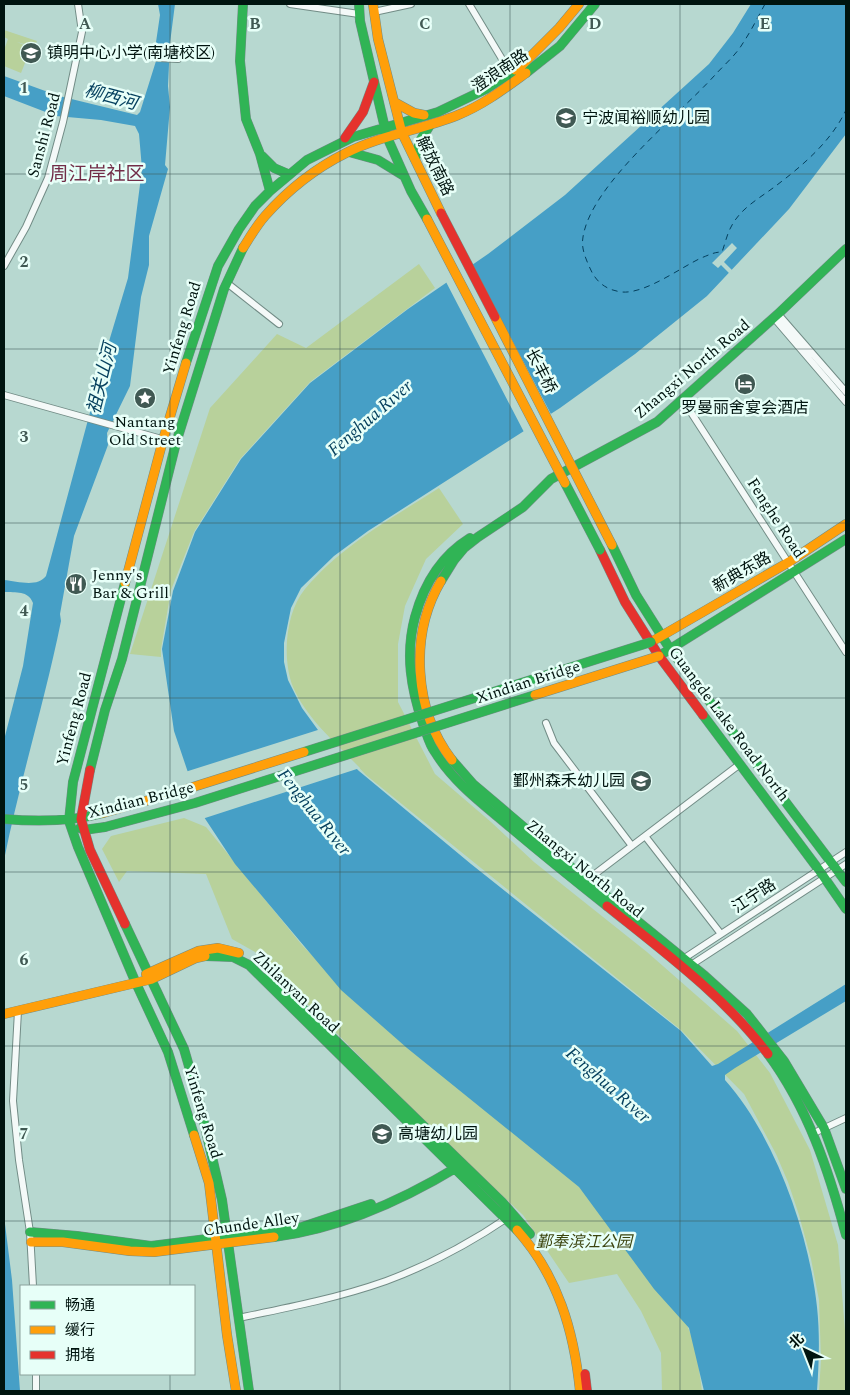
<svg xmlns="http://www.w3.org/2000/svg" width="850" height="1395" viewBox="0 0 850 1395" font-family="Spectral,'Noto Sans SC',serif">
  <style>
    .green { fill: #b8d19b }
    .water { fill: #469fc6 }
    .pier { fill: #b7d8d0 }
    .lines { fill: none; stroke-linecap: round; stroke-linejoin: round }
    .ferry { stroke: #043f5d; stroke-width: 1; stroke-dasharray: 6 5; stroke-linecap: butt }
    .street-casing { stroke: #728c86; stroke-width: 8 }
    .fast-casing { stroke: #728c86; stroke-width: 10 }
    .slow-casing { stroke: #728c86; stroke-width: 10 }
    .jam-casing { stroke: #728c86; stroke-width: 10 }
    .street { stroke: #f4f9f8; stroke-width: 6 }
    .fast { stroke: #30b455; stroke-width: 9 }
    .slow { stroke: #ff9f0a; stroke-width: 9 }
    .jam { stroke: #e5322d; stroke-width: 9 }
    .fast-bridge-casing { stroke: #728c86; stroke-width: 10; stroke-linecap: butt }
    .slow-bridge-casing { stroke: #728c86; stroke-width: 10; stroke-linecap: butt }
    .jam-bridge-casing { stroke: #728c86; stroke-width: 10; stroke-linecap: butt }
    .fast-bridge { stroke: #30b455; stroke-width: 9 }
    .slow-bridge { stroke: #ff9f0a; stroke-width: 9 }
    .jam-bridge { stroke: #e5322d; stroke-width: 9 }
    .grid { fill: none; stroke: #405953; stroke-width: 1; stroke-opacity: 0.55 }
    .labels { text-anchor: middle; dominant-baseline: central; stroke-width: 5; stroke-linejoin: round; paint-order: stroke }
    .poi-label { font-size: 16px; fill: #00140f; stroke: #e7fff8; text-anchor: start }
    .street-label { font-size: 16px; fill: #00140f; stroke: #e7fff8 }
    .park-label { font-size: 16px; font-style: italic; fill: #3c450f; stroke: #e7fff8 }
    .water-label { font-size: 18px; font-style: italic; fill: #043f5d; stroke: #e7fff8 }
    .quarter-label { font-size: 19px; fill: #722e48; stroke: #e7fff8 }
    .grid-label { font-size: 16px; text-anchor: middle; font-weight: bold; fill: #405953; stroke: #e7fff8; stroke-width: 5; stroke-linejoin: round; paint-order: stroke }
  </style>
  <rect width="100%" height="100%" fill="#b7d8d0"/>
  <path class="green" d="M4 30 37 41 34 47 17 42 31 48 21 73 4 66V50L8 39 4 37Z
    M419 264 435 288 310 382 240 459 194 532 171 590 161 649V657L130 654 210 408 277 334 306 348Z
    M439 488 463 524 426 559 405 606 398 644V702L435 774 491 822 534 862 647 952 737 1031 770 1073 810 1150 838 1245 846 1342V1391H819L821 1360 819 1300 811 1259 799 1215 788 1182 776 1154 744 1094 681 1030 366 775C342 749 307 720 293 687 282 659 285 613 305 589 341 546 392 518 439 488Z
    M184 818 206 827 302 945 362 1006 557 1166 606 1212 682 1313 696 1347 702 1391H662L661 1353 641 1311 617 1274 569 1283 523 1215 462 1158 255 952 232 939 206 874 127 871 119 882 102 849 111 836Z"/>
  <path class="water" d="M158 4H175L170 43 168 86 170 107 165 165 168 169 149 236V265L141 297 130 386 107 433 108 445 74 536 60 614 61 621C45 701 20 780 4 860V740L23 666 33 603C28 590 16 593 4 592V580C17 581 37 588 46 576L110 338 128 278 142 169 139 134 135 126 101 120 56 116 4 96V76L59 96 137 115 140 112 156 61 155 49 160 15Z
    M751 4H846V134L789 209 707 296 635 354 560 408 368 531 334 556 301 588 291 608 284 643V662L288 680 302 708 318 730 332 745 359 771 471 864 681 1031 712 1066 718 1064 846 984V1001L735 1068 725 1075V1080C775 1136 809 1233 817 1307 820 1335 819 1363 817 1391H704L689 1328 654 1289 579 1187 407 1048 341 990 235 864 202 814 174 731 162 649 173 591 195 532 241 459 310 383 408 309 488 254 565 195 709 64 733 33Z
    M4 1216 12 1280 20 1391H4Z"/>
  <path class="pier" d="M732 243 737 248 724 262 733 271 730 274 721 265 718 268 712 263Z
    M471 262 552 416 525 434 445 280Z
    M321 729 360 768 202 819 185 772Z"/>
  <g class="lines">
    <path class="ferry" d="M765 4C758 17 751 31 743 43 736 55 724 65 715 75 679 115 591 184 583 237 581 247 585 257 589 266 595 281 605 290 622 292 645 294 680 268 701 258 709 255 714 252 722 252 725 244 727 234 731 227 740 209 758 199 773 188 801 167 831 142 846 110"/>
    <g class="street-casing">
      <path id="street" d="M290 4 359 14
        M469 4 505 64
        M374 12 411 4
        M158 58 178 59
        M500 79 506 69 505 64 512 66 521 65
        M4 266 26 227 48 178 63 122 82 32 78 4
        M227 283 279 324
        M778 314 846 392
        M774 318 846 402
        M4 395 176 443
        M683 400 846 652
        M546 723 554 743 632 846
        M645 836 721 934
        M587 880 740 764
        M680 961 846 852
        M688 967 846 864
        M18 1011 13 1101 19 1160 30 1232 33 1286
        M814 1133 846 1118
        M238 1318C287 1308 338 1298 386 1281 429 1265 472 1242 510 1216
        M36 1374V1391"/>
    </g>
    <g class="fast-casing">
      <path id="fast" d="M243 4 240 61 246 119 260 154 270 191
        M359 4 360 21 387 137 411 191 427 219
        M526 73 560 46 595 4
        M349 152 378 160 404 176
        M262 156 274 168 288 174
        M415 159 420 141 430 125
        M186 363 218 266 239 229 255 206 270 191 307 160 353 137 438 112 486 89 515 70
        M470 538C441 556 424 584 415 617 405 654 411 689 423 724 427 734 429 744 435 752 454 783 483 804 510 827 542 854 574 880 607 906
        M612 545 636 595 670 649 846 882
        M441 581 454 560 464 548 478 537 523 507 551 479 657 422 778 314 846 249
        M125 583 73 782 69 821 78 847 135 981 168 1052 194 1135
        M659 656 846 539
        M703 715 819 870 846 909
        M452 760 473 784 566 863 705 976 747 1014 784 1061 824 1128 846 1189
        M90 770 105 710 122 659 176 443 224 289 243 248
        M4 819C38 822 70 822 103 813
        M80 828 84 830 105 827
        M125 924 184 1049 199 1101 222 1200 249 1391
        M205 956 233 957 249 965 517 1230
        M269 976 502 1202 530 1234
        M768 1054C808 1108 829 1171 846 1235
        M30 1232 77 1236 151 1246 302 1227 371 1204
        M274 1237C339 1229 403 1200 459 1166"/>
    </g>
    <g class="slow-casing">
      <path id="slow" d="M373 4 378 39 402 133 441 213
        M515 70 522 65 559 28 579 4
        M394 102 414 113 424 115
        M243 248C250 237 257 225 265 216 287 191 316 168 346 153 381 135 421 130 458 115 483 105 504 89 526 73
        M441 581C409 635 414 711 452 760
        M125 583 163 440 186 363
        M651 642 789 562 846 524
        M146 974 198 951 218 948 239 953
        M4 1014 152 979 196 958 205 956
        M194 1135 209 1183 227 1335 236 1391
        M517 1230C558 1276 574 1331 580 1391
        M31 1242H63L130 1251 154 1252 274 1237"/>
    </g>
    <g class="jam-casing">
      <path id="jam" d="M345 138 363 112 374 82
        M600 550 625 602 659 656 703 715
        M90 770 81 819 90 850 125 924
        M607 906C663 951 724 996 768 1054
        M585 1374 587 1391"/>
    </g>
    <use href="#street" class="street"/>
    <use href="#fast" class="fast"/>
    <use href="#slow" class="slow"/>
    <use href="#jam" class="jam"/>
    <g class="fast-bridge-casing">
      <path id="fast-bridge" d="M565 483 600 550
        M304 752 651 642
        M105 827 195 803 535 695"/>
    </g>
    <g class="slow-bridge-casing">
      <path id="slow-bridge" d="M427 219 565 483
        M495 317 612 545
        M535 695 659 656
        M103 813 174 793 304 752"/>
    </g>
    <g class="jam-bridge-casing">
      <path id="jam-bridge" d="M441 213 495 317"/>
    </g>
    <use href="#fast-bridge" class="fast-bridge"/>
    <use href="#slow-bridge" class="slow-bridge"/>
    <use href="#jam-bridge" class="jam-bridge"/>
  </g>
  <path class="grid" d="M170 4V1286M340 4V1391M510 4V1391M680 4V1391M4 174H846M4 349H846M4 523H846M4 698H846M4 872H846M4 1046H846M4 1221H846M170 1374V1391"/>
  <defs>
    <g id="school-disc" transform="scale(1.125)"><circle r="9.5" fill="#405953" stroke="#e7fff8"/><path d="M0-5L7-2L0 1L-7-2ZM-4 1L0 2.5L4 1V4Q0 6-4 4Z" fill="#fff"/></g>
    <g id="hotel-disc" transform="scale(1.125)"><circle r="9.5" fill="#405953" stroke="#e7fff8"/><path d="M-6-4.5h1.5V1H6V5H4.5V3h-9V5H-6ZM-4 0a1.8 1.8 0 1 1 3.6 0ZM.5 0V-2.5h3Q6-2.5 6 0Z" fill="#fff"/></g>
    <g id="sight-disc" transform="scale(1.125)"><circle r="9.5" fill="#405953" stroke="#e7fff8"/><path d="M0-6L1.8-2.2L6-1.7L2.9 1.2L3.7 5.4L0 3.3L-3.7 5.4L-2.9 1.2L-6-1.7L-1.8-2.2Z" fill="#fff"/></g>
    <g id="restaurant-disc" transform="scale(1.125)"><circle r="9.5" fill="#405953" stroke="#e7fff8"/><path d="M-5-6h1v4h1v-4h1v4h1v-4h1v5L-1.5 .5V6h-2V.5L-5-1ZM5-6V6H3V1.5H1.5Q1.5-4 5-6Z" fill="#fff"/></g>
  </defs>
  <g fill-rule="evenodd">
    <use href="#school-disc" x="31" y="53"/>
    <use href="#school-disc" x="566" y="118"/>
    <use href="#hotel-disc" x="745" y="384"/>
    <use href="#sight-disc" x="145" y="398"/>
    <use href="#restaurant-disc" x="76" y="584"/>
    <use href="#school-disc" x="641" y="781"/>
    <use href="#school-disc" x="382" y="1134"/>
  </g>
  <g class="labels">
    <g class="poi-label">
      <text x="47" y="53">镇明中心小学(南塘校区)</text>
      <text x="582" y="118">宁波闻裕顺幼儿园</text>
      <text x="745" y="408" text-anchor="middle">罗曼丽舍宴会酒店</text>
      <text x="145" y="422" text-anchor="middle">Nantang<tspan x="145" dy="18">Old Street</tspan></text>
      <text x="92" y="575">Jenny's<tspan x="92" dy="18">Bar &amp; Grill</tspan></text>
      <text x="625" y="781" text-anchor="end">鄞州森禾幼儿园</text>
      <text x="398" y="1134">高塘幼儿园</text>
    </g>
    <g class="street-label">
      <text transform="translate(500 71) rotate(-34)">澄浪南路</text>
      <text transform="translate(44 135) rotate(-75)">Sanshi Road</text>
      <text transform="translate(435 166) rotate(64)">解放南路</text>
      <text transform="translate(182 328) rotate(-73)">Yinfeng Road</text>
      <text transform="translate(692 369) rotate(-40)">Zhangxi North Road</text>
      <text transform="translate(541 371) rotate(63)">长丰桥</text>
      <text transform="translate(776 518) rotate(57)">Fenghe Road</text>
      <text transform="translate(742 572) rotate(-30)">新典东路</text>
      <text transform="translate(528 682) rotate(-18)">Xindian Bridge</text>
      <text transform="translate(74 719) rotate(-75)">Yinfeng Road</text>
      <text transform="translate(729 724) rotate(53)">Guangde Lake Road North</text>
      <text transform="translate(141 800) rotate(-14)">Xindian Bridge</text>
      <text transform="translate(585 869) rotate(39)">Zhangxi North Road</text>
      <text transform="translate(754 896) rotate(-33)">江宁路</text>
      <text transform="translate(296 992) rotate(43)">Zhilanyan Road</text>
      <text transform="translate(203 1112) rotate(73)">Yinfeng Road</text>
      <text transform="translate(251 1224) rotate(-8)">Chunde Alley</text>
    </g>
    <g class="park-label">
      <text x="584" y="1242">鄞奉滨江公园</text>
    </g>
    <g class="water-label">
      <text transform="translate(111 97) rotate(15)">柳西河</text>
      <text transform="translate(102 379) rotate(-76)">祖关山河</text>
      <text transform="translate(370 418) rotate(-41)">Fenghua Rıver</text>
      <text transform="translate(314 812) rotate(51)">Fenghua Rıver</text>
      <text transform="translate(608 1085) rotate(41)">Fenghua Rıver</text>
    </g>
    <g class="quarter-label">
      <text x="97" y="174">周江岸社区</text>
    </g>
  </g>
  <g class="grid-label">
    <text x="85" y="29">A</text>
    <text x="255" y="29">B</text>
    <text x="425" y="29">C</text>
    <text x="595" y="29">D</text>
    <text x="765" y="29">E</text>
    <text x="24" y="93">1</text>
    <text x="24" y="267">2</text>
    <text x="24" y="442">3</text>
    <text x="24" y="616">4</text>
    <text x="24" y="790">5</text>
    <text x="24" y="965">6</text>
    <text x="24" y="1139">7</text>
  </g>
  <rect width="850" height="1395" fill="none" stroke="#00140f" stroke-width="10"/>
  <rect x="20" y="1285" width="175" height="90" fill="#e7fff8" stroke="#8ba19b"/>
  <rect x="30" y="1301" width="25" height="8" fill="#30b455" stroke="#8ba19b"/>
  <text x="65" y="1310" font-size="15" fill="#00140f">畅通</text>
  <rect x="30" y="1326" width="25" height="8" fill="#ff9f0a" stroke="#8ba19b"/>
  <text x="65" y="1335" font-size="15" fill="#00140f">缓行</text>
  <rect x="30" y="1351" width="25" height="8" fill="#e5322d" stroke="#8ba19b"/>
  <text x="65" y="1360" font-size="15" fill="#00140f">拥堵</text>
  <g transform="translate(805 1350) rotate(317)" stroke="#e7fff8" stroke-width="4" paint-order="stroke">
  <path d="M0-4L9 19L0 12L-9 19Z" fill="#00140f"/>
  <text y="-8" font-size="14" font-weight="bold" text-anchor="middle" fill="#00140f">北</text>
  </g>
</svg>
